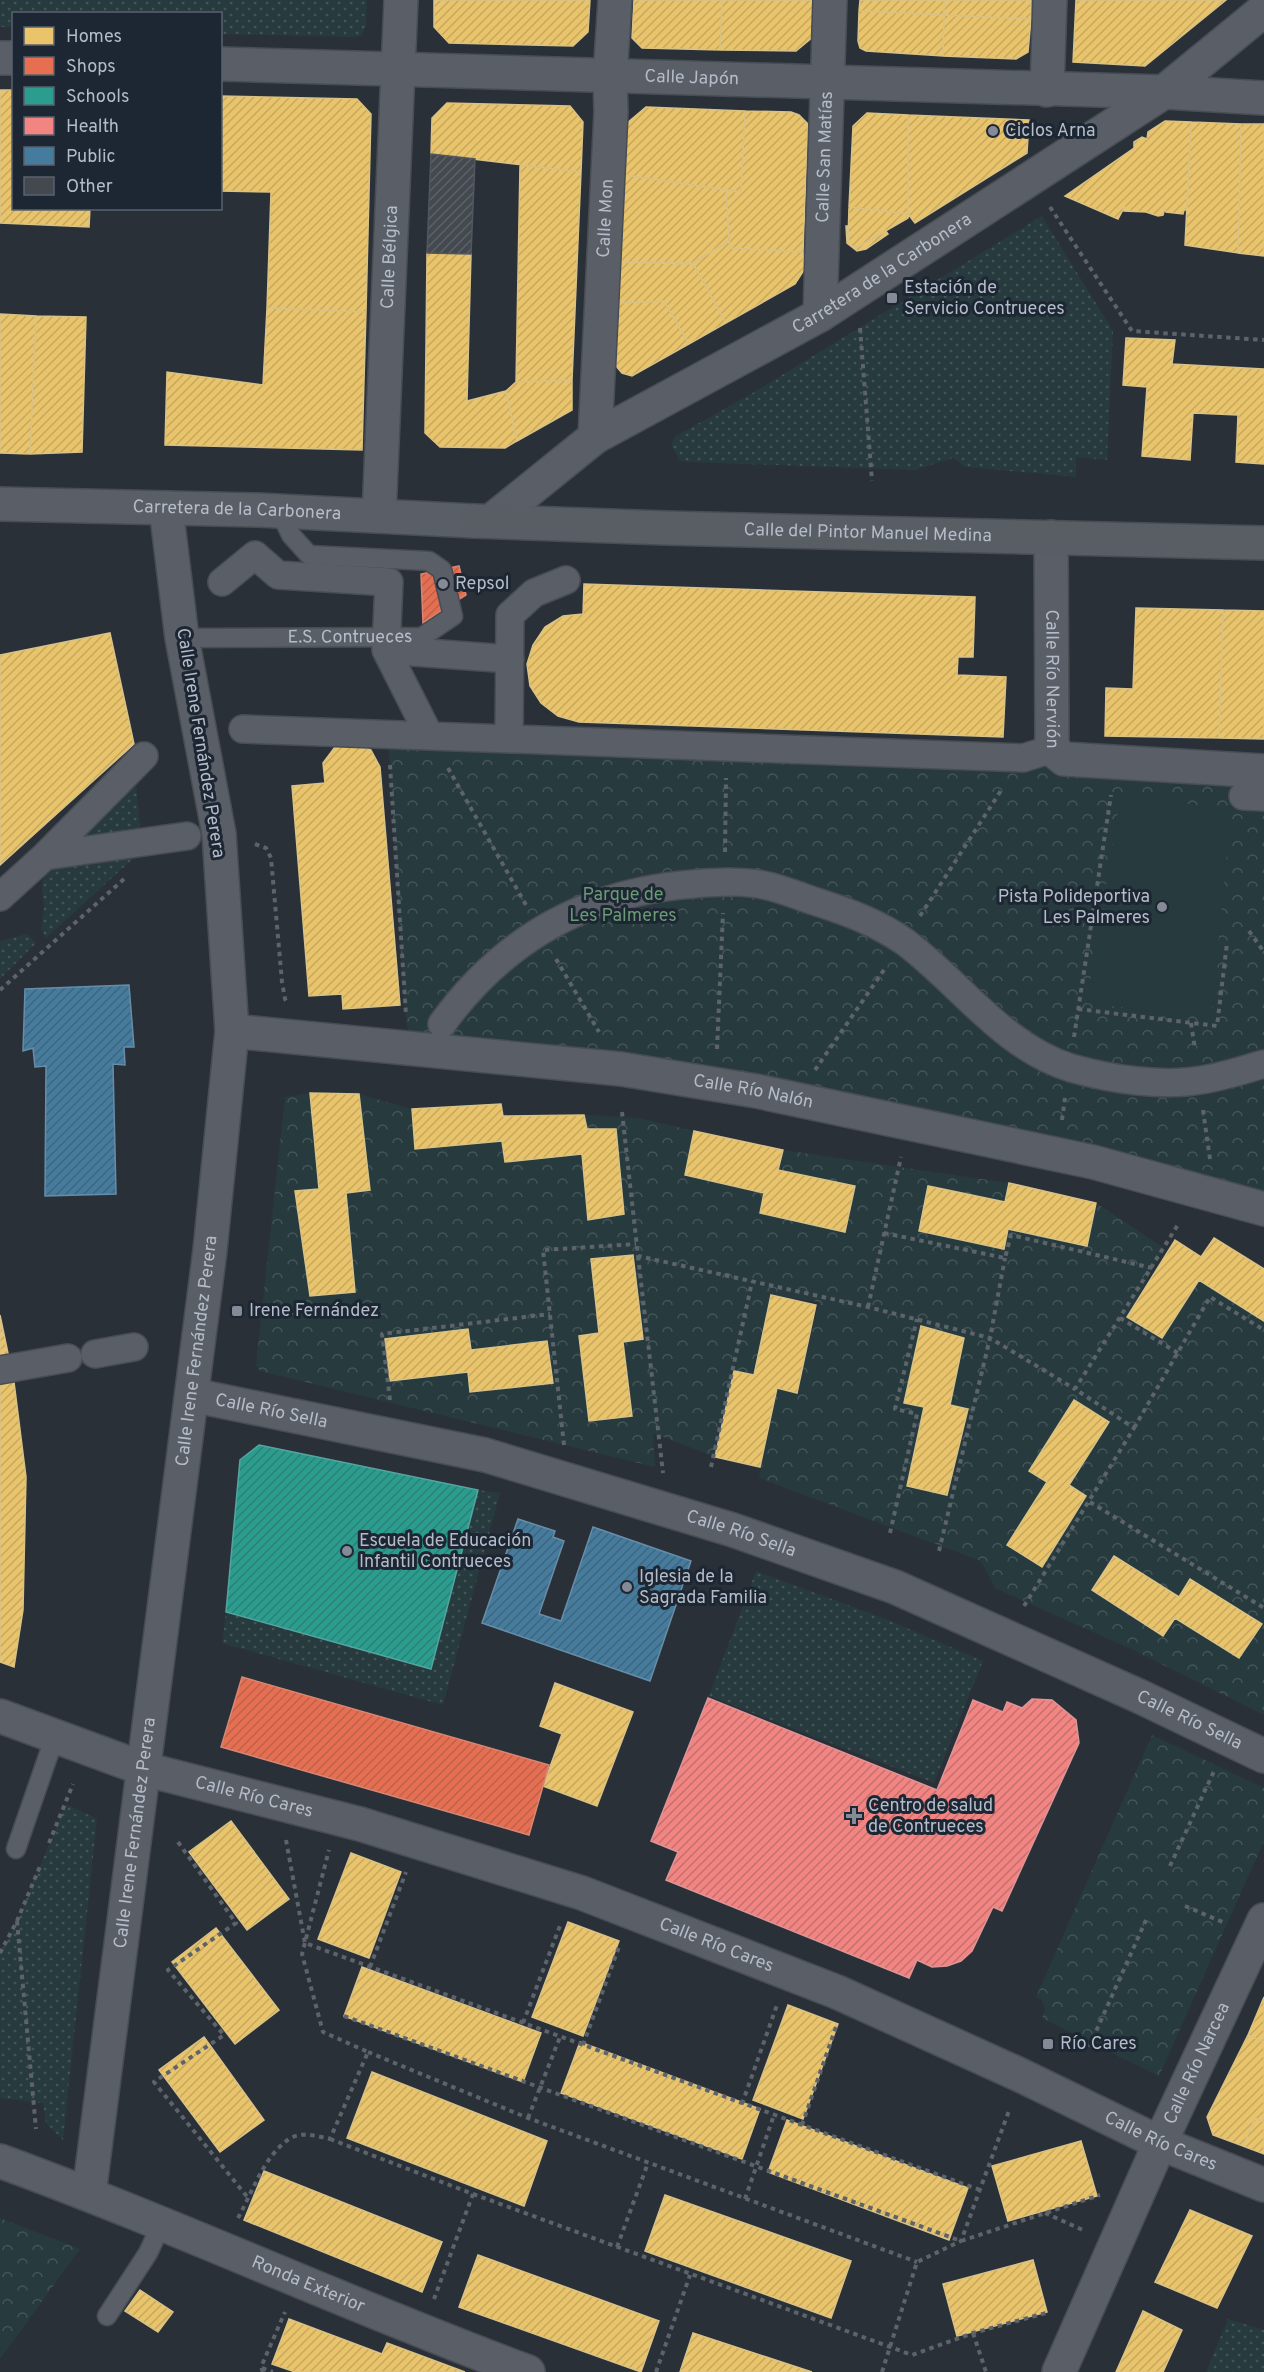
<svg xmlns="http://www.w3.org/2000/svg" width="1264" height="2372" viewBox="0 0 1264 2372" font-family="Overpass,sans-serif">
  <style>
    .grass { fill: url(#grass-dots) }
    .forest { fill: url(#forest-crowns); fill-rule: evenodd }
    .pitch { fill: #273a3e }
    .homes { fill: url(#homes-hatch); stroke: #d9c286; stroke-width: 1.5 }
    .shops { fill: url(#shops-hatch); stroke: #d88675; stroke-width: 1.5 }
    .schools { fill: url(#schools-hatch); stroke: #53a6a0; stroke-width: 1.5 }
    .health { fill: url(#health-hatch); stroke: #df9597; stroke-width: 1.5 }
    .public { fill: url(#public-hatch); stroke: #668eaa; stroke-width: 1.5 }
    .building { fill: url(#building-hatch); stroke: #52575f; stroke-width: 1.5 }
    .lines { fill: none; stroke-linecap: round; stroke-linejoin: round }
    .service-casing { stroke: #484c53; stroke-width: 21 }
    .pedestrian-casing { stroke: #484c53; stroke-width: 30 }
    .minor-casing { stroke: #484c53; stroke-width: 36 }
    .tertiary-casing { stroke: #484c53; stroke-width: 36 }
    .secondary-casing { stroke: #484c53; stroke-width: 36 }
    .path { stroke: #5d636a; stroke-width: 4; stroke-dasharray: 4.5 4.5; stroke-linecap: butt }
    .service { stroke: #5a5e66; stroke-width: 18 }
    .pedestrian { stroke: #5a5e66; stroke-width: 27 }
    .minor { stroke: #5a5e66; stroke-width: 33 }
    .tertiary { stroke: #5a5e66; stroke-width: 33 }
    .secondary { stroke: #595d64; stroke-width: 33 }
    .poi-dot { fill: #848b96; stroke: #1d2633; stroke-width: 2 }
    .labels { text-anchor: middle; dominant-baseline: central; stroke-width: 6; stroke-linejoin: round; paint-order: stroke }
    .street-label { font-size: 18px; fill: #b4bcc9; stroke: #1d2633 }
    .poi-label { font-size: 18px; fill: #b4bcc9; stroke: #1d2633; text-anchor: start }
    .park-label { font-size: 18px; fill: #6b9a76; stroke: #1d2633 }
  </style>
  <defs>
    <pattern id="grass-dots" width="8" height="8" patternUnits="userSpaceOnUse" patternTransform="scale(1.5)"><rect width="8" height="8" fill="#273a3e"/><path d="M2 2h.1M6 6h.1" fill="none" stroke="#445559" stroke-width="1.8" stroke-linecap="round"/></pattern>
    <pattern id="forest-crowns" width="20" height="18" patternUnits="userSpaceOnUse" patternTransform="scale(1.5)"><rect width="20" height="18" fill="#273a3e"/><path d="M2 6a3 3 0 1 1 6 0M12 15a3 3 0 1 1 6 0" fill="none" stroke="#445559"/></pattern>
    <pattern id="homes-hatch" width="6" height="6" patternUnits="userSpaceOnUse" patternTransform="scale(1.5)"><rect width="6" height="6" fill="#e9c46a"/><path d="M-1 1l2-2M0 6l6-6M5 7l2-2" fill="none" stroke="#c5a861"/></pattern>
    <pattern id="shops-hatch" width="6" height="6" patternUnits="userSpaceOnUse" patternTransform="scale(1.5)"><rect width="6" height="6" fill="#e76f51"/><path d="M-1 1l2-2M0 6l6-6M5 7l2-2" fill="none" stroke="#bb614c"/></pattern>
    <pattern id="schools-hatch" width="6" height="6" patternUnits="userSpaceOnUse" patternTransform="scale(1.5)"><rect width="6" height="6" fill="#2a9d8f"/><path d="M-1 1l2-2M0 6l6-6M5 7l2-2" fill="none" stroke="#2e7f76"/></pattern>
    <pattern id="health-hatch" width="6" height="6" patternUnits="userSpaceOnUse" patternTransform="scale(1.5)"><rect width="6" height="6" fill="#f28482"/><path d="M-1 1l2-2M0 6l6-6M5 7l2-2" fill="none" stroke="#c37170"/></pattern>
    <pattern id="public-hatch" width="6" height="6" patternUnits="userSpaceOnUse" patternTransform="scale(1.5)"><rect width="6" height="6" fill="#457b9d"/><path d="M-1 1l2-2M0 6l6-6M5 7l2-2" fill="none" stroke="#40647b"/></pattern>
    <pattern id="building-hatch" width="6" height="6" patternUnits="userSpaceOnUse" patternTransform="scale(1.5)"><rect width="6" height="6" fill="#444950"/><path d="M-1 1l2-2M0 6l6-6M5 7l2-2" fill="none" stroke="#5d6168"/></pattern>
  </defs>
  <rect width="100%" height="100%" fill="#2a3038"/>
  <path class="grass" d="M0 0H367L366 26 361 36 353 37 221 34 220 14H14L13 27H0Z
    M1042 216 1113 331 1107 460 1076 457V477L965 467 953 458 915 470 690 462 680 461 671 445 676 436 751 394Z
    M136 784 141 835 76 844Z
    M137 855 46 938 41 929 44 907 42 887 44 874 51 866Z
    M27 934 36 943 0 979V941Z
    M478 1490 500 1493 443 1705 222 1643 226 1612 431 1668Z
    M756 1571 888 1620 983 1661 934 1783 709 1696Z
    M66 1804 97 1819 63 2140 46 2123 43 2103 0 2098V1953L17 1921Z
    M1228 2319 1264 2330V2372H1206Z"/>
  <path class="forest" d="M388 734 1264 771V1209L1093 1162 410 1046 404 1003Z
    M310 1093 319 1189 295 1192 310 1296 355 1291 346 1193 370 1190 359 1094 412 1109 416 1149 502 1141 505 1162 582 1154 589 1220 624 1214 616 1129H587L584 1115 639 1118 694 1131 685 1176 764 1193 845 1232 855 1186 778 1170 783 1150 1009 1183 1005 1202 928 1186 919 1231 1003 1249 1008 1229 1087 1246 1096 1203 1164 1248 1127 1317 1162 1338 1199 1280 1264 1321V1715L1131 1649 995 1588 981 1561 759 1478 777 1388 797 1392 819 1302 771 1295 754 1375 734 1371 715 1457 653 1433 655 1467 260 1371 256 1365 285 1097ZM633 1255 643 1339 623 1342 632 1416 589 1421 579 1336 599 1333 591 1260ZM922 1326 964 1338 950 1405 968 1409 946 1495 907 1486 924 1407 904 1403ZM468 1329 471 1350 547 1341 552 1382 470 1392 468 1372 391 1380 386 1339ZM1073 1400 1109 1422 1069 1485 1086 1497 1042 1567 1007 1545 1047 1481 1029 1470ZM1191 1579 1262 1624 1239 1658 1175 1618 1163 1636 1092 1590 1179 1597Z
    M1152 1735 1264 1788V1841L1159 2076 1042 2018 1045 2010 1042 2000 1036 1997Z
    M0 2218 80 2249 0 2359Z"/>
  <path class="pitch" d="M1121 793 1231 811 1211 1018 1087 1003Z"/>
  <path class="homes" d="M434 0H590L588 32 573 46 449 43 434 27Z
    M634 0H722L720 50 642 48 632 38Z
    M722 0H815L813 37 796 51 720 50Z
    M860 0H944V15L859 11Z
    M944 0H1031V19L944 15Z
    M1076 0H1226L1145 66 1073 62Z
    M859 11 944 15 943 56 866 51 860 48 858 41Z
    M944 15 1031 19 1028 52 1016 59 943 56Z
    M0 90H14V208H90L89 227 0 223Z
    M220 96 357 99 371 114 366 312 267 308 271 192 220 191Z
    M447 103 570 106 583 122 581 172 431 154 432 118Z
    M646 107 745 111 741 192 625 175 627 123Z
    M745 111 791 112 799 115 808 124 803 252 730 248 726 191 741 192Z
    M867 113 908 115V214L849 207 853 126Z
    M908 115 1029 120 1027 153 915 223 908 214Z
    M1165 121 1191 122 1187 210H1184L1183 214 1166 212 1165 208 1163 215 1158 216 1146 212 1124 211 1125 206 1118 219 1065 196 1134 148V142L1142 137 1147 139 1148 132Z
    M1191 122 1241 124 1238 253 1185 245Z
    M1241 124H1264V256L1238 253Z
    M520 165 581 172 572 380 516 382Z
    M625 175 726 190 729 241 691 264 621 262Z
    M849 207 908 214V218L858 247 852 246 848 240Z
    M846 226H848L849 243 852 246 858 247 886 231 888 234 866 249 857 251 847 243Z
    M729 241 730 248 803 252 804 270 795 284 726 323 693 263Z
    M427 253 471 254 467 401 506 391 517 441 505 448 440 447 425 433Z
    M621 262 693 263 726 323 689 344 664 301 618 303Z
    M664 301 689 344 632 376 622 373 616 366 618 303Z
    M267 308 366 312 362 450 165 445 167 372 263 385Z
    M0 314 36 316 30 454 0 453Z
    M36 316 86 317 82 452 30 454Z
    M1126 338 1175 340 1172 364 1264 369V464L1236 462 1238 415 1193 413 1190 460 1142 456 1147 387 1123 385Z
    M572 380V410L517 441 506 391 516 382Z
    M584 584 975 597 973 657H958L957 675 1006 677 1003 737 579 722 558 716 541 703 530 686 527 664 533 645 545 627 563 616 583 614Z
    M1136 608 1223 610 1219 738 1105 736 1106 688 1133 689Z
    M1223 610 1264 611V739L1219 738Z
    M110 633 134 744 0 865V655Z
    M353 742 371 750 380 767 400 1005 343 1009 342 994 309 996 292 786 325 783 323 763 335 747Z
    M310 1093 359 1094 370 1190 346 1193 355 1292 310 1296 295 1191 319 1189Z
    M501 1104 503 1116 584 1115 587 1129H616L624 1214 588 1220 582 1154 505 1162 502 1141 415 1149 412 1109Z
    M694 1131 783 1150 778 1170 855 1186 845 1232 760 1213 764 1193 685 1175Z
    M1009 1183 1096 1203 1087 1246 1008 1229 1004 1249 919 1231 928 1186 1005 1202Z
    M1214 1238 1264 1269V1321L1199 1280 1162 1338 1127 1317 1175 1240 1201 1257Z
    M633 1255 643 1339 623 1342 632 1416 589 1421 579 1336 599 1333 591 1259Z
    M771 1295 816 1305 797 1393 777 1388 760 1467 715 1457 734 1371 754 1375Z
    M0 1315 14 1382 26 1477 23 1610 14 1667 0 1662Z
    M921 1326 964 1338 950 1405 968 1409 947 1495 907 1486 924 1407 904 1403Z
    M468 1329 471 1350 547 1341 553 1383 470 1392 468 1372 390 1381 385 1339Z
    M1074 1400 1109 1422 1069 1485 1086 1496 1042 1567 1007 1545 1047 1482 1029 1471Z
    M1114 1556 1179 1597 1190 1579 1262 1624 1239 1658 1175 1618 1163 1636 1092 1590Z
    M555 1683 633 1712 597 1806 543 1786 562 1734 540 1726Z
    M231 1821 289 1899 247 1930 189 1852Z
    M351 1853 401 1872 369 1958 318 1939Z
    M568 1922 619 1941 583 2036 532 2017Z
    M216 1928 279 2010 235 2044 172 1962Z
    M362 1967 541 2033 523 2082 344 2016Z
    M1264 1997V2042L1248 2035Z
    M788 2005 838 2024 803 2119 753 2100Z
    M1248 2035 1264 2042V2122L1255 2118 1243 2146 1213 2135 1207 2117Z
    M204 2037 264 2120 220 2152 159 2070Z
    M580 2042 760 2109 742 2159 561 2093Z
    M372 2072 547 2141 524 2206 347 2138Z
    M1255 2118 1264 2122V2154L1243 2146Z
    M787 2120 968 2188 949 2240 768 2172Z
    M1081 2141 1097 2196 1008 2221 992 2166Z
    M264 2171 442 2242 422 2292 244 2220Z
    M665 2195 851 2261 831 2318 645 2251Z
    M1190 2210 1252 2236 1217 2308 1155 2282Z
    M478 2255 659 2321 641 2372 459 2307Z
    M1033 2260 1047 2312 957 2336 943 2284Z
    M140 2290 173 2312 158 2332 125 2311Z
    M1143 2311 1182 2330 1163 2372H1116Z
    M289 2319 382 2354 387 2343 465 2372H295L272 2364Z
    M693 2333 812 2372H680Z"/>
  <path class="shops" d="M459 566 466 595 423 623 421 574Z
    M242 1677 549 1765 529 1835 221 1747Z"/>
  <path class="schools" d="M259 1445 478 1490 431 1669 226 1612 240 1460Z"/>
  <path class="health" d="M708 1698 937 1790 973 1700 1003 1712 1007 1702 1022 1708 1032 1699 1052 1700 1076 1720 1079 1743 1002 1911 993 1907 972 1951 961 1961 947 1966 932 1967 917 1960 909 1978 666 1880 678 1852 651 1841Z"/>
  <path class="public" d="M129 985 134 1047H124L125 1065 113 1064 116 1194 45 1196 46 1066 35 1067 33 1048 23 1051 25 989Z
    M518 1519 555 1531 553 1537 564 1541 539 1614 561 1621 593 1527 691 1561 650 1681 482 1623Z"/>
  <path class="building" d="M431 154 475 159 471 254 427 253Z"/>
  <g class="lines">
    <g class="service-casing">
      <g id="service">
        <path id="s1" d="M182 638 422 637 453 616 442 570 429 561 309 555 291 535 279 510"/>
        <path d="M16 1849 55 1736"/>
        <path d="M107 2316 148 2253 161 2225"/>
      </g>
    </g>
    <g class="pedestrian-casing">
      <path id="pedestrian" d="M222 582 255 555 278 575 389 582 386 650 510 659
        M386 650 429 735
        M243 729 1023 758 1052 749
        M509 739 510 615 534 593 566 580
        M1243 796 1264 797
        M45 856 187 836
        M0 897 45 856 144 756
        M442 1024C504 938 587 892 693 884 719 882 747 880 772 887 787 891 802 897 817 902 848 912 878 923 905 942 960 983 1003 1047 1071 1068 1110 1079 1161 1087 1201 1080 1222 1077 1243 1070 1264 1064
        M95 1354 134 1347
        M0 1370 68 1358"/>
    </g>
    <g class="minor-casing">
      <g id="minor">
        <path d="M0 58H14"/>
        <path id="s2" d="M220 64 1164 92 1264 98"/>
        <path d="M1047 90 1050 0"/>
        <path id="s3" d="M820 315 830 0"/>
        <path id="s4" d="M595 437 611 112 610 76 615 0"/>
        <path id="s5" d="M379 515 401 0"/>
        <path id="s6" d="M1051 537 1052 749 1064 759 1264 771"/>
        <path id="s7" d="M232 1031 621 1069 756 1091 1093 1162 1264 1209"/>
        <path id="s8" d="M192 1395 485 1455 733 1530 895 1587 1141 1697 1264 1756"/>
        <path id="s9" d="M0 1716 144 1769 360 1824 582 1893 837 1992 1018 2074 1160 2143 1264 2185"/>
        <path id="s10" d="M0 2161C178 2226 350 2306 528 2372"/>
        <path id="s11" d="M89 2194 210 1250 232 1031 219 834 182 638 166 508"/>
        <path id="s12" d="M1059 2372 1160 2143 1264 1920"/>
      </g>
    </g>
    <g class="tertiary-casing">
      <g id="tertiary">
        <path id="s13" d="M0 504 258 510 474 521"/>
        <path id="s14" d="M491 521 595 437 820 315 1164 92 1264 10"/>
      </g>
    </g>
    <g class="secondary-casing">
      <g id="secondary">
        <path id="s15" d="M474 521 666 528 1264 543"/>
      </g>
    </g>
    <path class="path" d="M1050 207 1132 331 1264 340
      M860 328 872 481
      M390 765 406 1015
      M448 768 526 905
      M255 844 266 848 271 858 282 982 285 999 288 1003
      M725 852 726 778
      M920 916 1002 789
      M1249 931 1264 952
      M556 959 599 1032
      M0 990 125 878
      M1078 1009 1217 1026 1227 943
      M1191 1023 1195 1049
      M1074 1037 1111 795
      M717 1049 723 913
      M815 1070 886 967
      M1203 1110 1210 1159
      M622 1112 638 1256 868 1307 990 1338 1075 1389
      M1062 1120 1065 1098
      M884 1233 1005 1258 1011 1235 1152 1268
      M638 1256 663 1473
      M868 1307 901 1157
      M1120 1318 1178 1353
      M390 1400 382 1334 550 1314
      M1134 1428 1210 1297 1264 1330
      M564 1445 543 1250 636 1244
      M711 1467 752 1282
      M1090 1502 1264 1608
      M890 1533 917 1414 895 1409 917 1319
      M939 1551 990 1338 1005 1258
      M1024 1606 1134 1428 1075 1389 1179 1223
      M286 1840 305 1943 980 2190
      M178 1842 236 1923 168 1970 224 2035 154 2082 249 2199
      M49 1843 73 1784
      M1170 1866 1215 1769
      M1185 1906 1225 1923
      M17 1921 36 2129
      M0 1953 17 1921 41 1864
      M370 1967 406 1872
      M344 2016 961 2241 1100 2195
      M523 2023 561 1923
      M583 2045 620 1944
      M1089 2047 1146 1920
      M368 2052 528 2118 917 2262
      M742 2104 777 2005
      M528 2118 560 2037
      M802 2125 836 2027
      M330 2139 473 2194 434 2299
      M473 2194 912 2355 973 2333 1046 2313
      M745 2199 774 2115
      M1045 2213 1085 2231
      M238 2218C252 2193 264 2156 289 2139 301 2131 317 2136 330 2139L368 2052 323 2032 302 1954 329 1850
      M617 2247 648 2163
      M973 2333 986 2372
      M262 2368 273 2372
      M263 2372 261 2367 285 2312
      M656 2372 690 2275
      M882 2372 917 2262 961 2241 1010 2108"/>
    <use href="#service" class="service"/>
    <use href="#pedestrian" class="pedestrian"/>
    <use href="#minor" class="minor"/>
    <use href="#tertiary" class="tertiary"/>
    <use href="#secondary" class="secondary"/>
  </g>
  <g class="poi-dot">
    <circle cx="993" cy="131" r="6"/>
    <rect x="886" y="292" width="12" height="12" rx="3"/>
    <circle cx="443" cy="584" r="6"/>
    <circle cx="1162" cy="907" r="6"/>
    <rect x="231" y="1305" width="12" height="12" rx="3"/>
    <circle cx="347" cy="1551" r="6"/>
    <circle cx="627" cy="1587" r="6"/>
    <path d="M851 1807h6v6h6v6h-6v6h-6v-6h-6v-6h6z"/>
    <rect x="1042" y="2038" width="12" height="12" rx="3"/>
  </g>
  <g class="labels">
    <g class="street-label">
      <text stroke="none"><textPath href="#s2" startOffset="472">Calle Japón</textPath></text>
      <text stroke="none"><textPath href="#s3" startOffset="158">Calle San Matías</textPath></text>
      <text stroke="none"><textPath href="#s4" startOffset="219">Calle Mon</textPath></text>
      <text stroke="none"><textPath href="#s5" startOffset="258">Calle Bélgica</textPath></text>
      <text stroke="none"><textPath href="#s14" startOffset="464">Carretera de la Carbonera</textPath></text>
      <text stroke="none"><textPath href="#s13" startOffset="237">Carretera de la Carbonera</textPath></text>
      <text stroke="none"><textPath href="#s15" startOffset="394">Calle del Pintor Manuel Medina</textPath></text>
      <text stroke="none"><textPath href="#s1" startOffset="168">E.S. Contrueces</textPath></text>
      <text stroke="none"><textPath href="#s6" startOffset="142">Calle Río Nervión</textPath></text>
      <text transform="translate(200 743) rotate(81)">Calle Irene Fernández Perera</text>
      <text stroke="none"><textPath href="#s7" startOffset="525">Calle Río Nalón</textPath></text>
      <text stroke="none"><textPath href="#s11" startOffset="850">Calle Irene Fernández Perera</textPath></text>
      <text stroke="none"><textPath href="#s8" startOffset="81">Calle Río Sella</textPath></text>
      <text stroke="none"><textPath href="#s8" startOffset="567">Calle Río Sella</textPath></text>
      <text stroke="none"><textPath href="#s8" startOffset="1053">Calle Río Sella</textPath></text>
      <text stroke="none"><textPath href="#s9" startOffset="267">Calle Río Cares</textPath></text>
      <text stroke="none"><textPath href="#s11" startOffset="364">Calle Irene Fernández Perera</textPath></text>
      <text stroke="none"><textPath href="#s9" startOffset="753">Calle Río Cares</textPath></text>
      <text stroke="none"><textPath href="#s12" startOffset="338">Calle Río Narcea</textPath></text>
      <text stroke="none"><textPath href="#s9" startOffset="1239">Calle Río Cares</textPath></text>
      <text stroke="none"><textPath href="#s10" startOffset="332">Ronda Exterior</textPath></text>
    </g>
    <g class="poi-label">
      <text x="1005" y="131">Ciclos Arna</text>
      <text x="904" y="288">Estación de<tspan x="904" dy="21">Servicio Contrueces</tspan></text>
      <text x="455" y="584">Repsol</text>
      <text x="1150" y="897" text-anchor="end">Pista Polideportiva<tspan x="1150" dy="21">Les Palmeres</tspan></text>
      <text x="249" y="1311">Irene Fernández</text>
      <text x="359" y="1541">Escuela de Educación<tspan x="359" dy="21">Infantil Contrueces</tspan></text>
      <text x="639" y="1577">Iglesia de la<tspan x="639" dy="21">Sagrada Familia</tspan></text>
      <text x="868" y="1806">Centro de salud<tspan x="868" dy="21">de Contrueces</tspan></text>
      <text x="1060" y="2044">Río Cares</text>
    </g>
    <g class="park-label">
      <text x="623" y="895">Parque de<tspan x="623" dy="21">Les Palmeres</tspan></text>
    </g>
  </g>
  <rect x="12" y="12" width="210" height="198" fill="#1d2633" stroke="#59626f" stroke-width="1.5"/>
  <rect x="24" y="27" width="30" height="18" fill="#e9c46a" stroke="#59626f" stroke-width="1.5"/>
  <text x="66" y="42" font-size="18" fill="#b4bcc9">Homes</text>
  <rect x="24" y="57" width="30" height="18" fill="#e76f51" stroke="#59626f" stroke-width="1.5"/>
  <text x="66" y="72" font-size="18" fill="#b4bcc9">Shops</text>
  <rect x="24" y="87" width="30" height="18" fill="#2a9d8f" stroke="#59626f" stroke-width="1.5"/>
  <text x="66" y="102" font-size="18" fill="#b4bcc9">Schools</text>
  <rect x="24" y="117" width="30" height="18" fill="#f28482" stroke="#59626f" stroke-width="1.5"/>
  <text x="66" y="132" font-size="18" fill="#b4bcc9">Health</text>
  <rect x="24" y="147" width="30" height="18" fill="#457b9d" stroke="#59626f" stroke-width="1.5"/>
  <text x="66" y="162" font-size="18" fill="#b4bcc9">Public</text>
  <rect x="24" y="177" width="30" height="18" fill="#444950" stroke="#59626f" stroke-width="1.5"/>
  <text x="66" y="192" font-size="18" fill="#b4bcc9">Other</text>
</svg>
